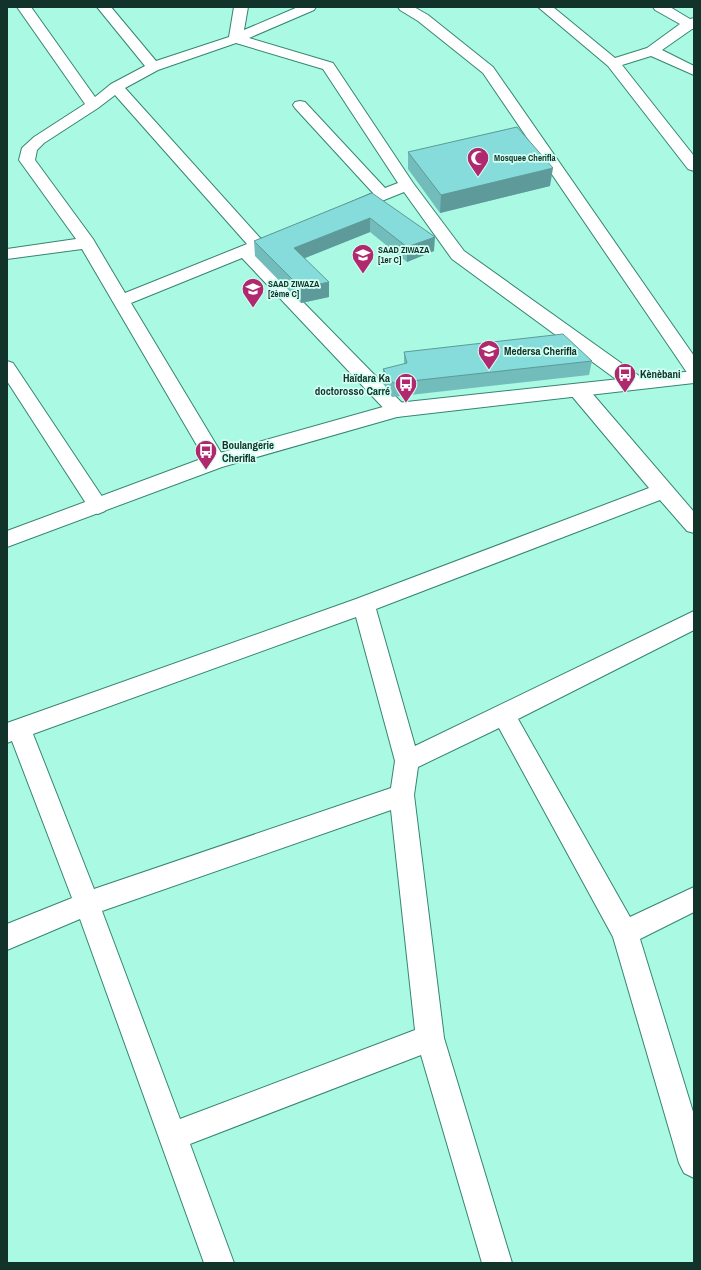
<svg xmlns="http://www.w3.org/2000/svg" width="701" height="1270" viewBox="0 0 701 1270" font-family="'Archivo Narrow',sans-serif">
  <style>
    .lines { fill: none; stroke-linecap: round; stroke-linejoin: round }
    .minor-casing { stroke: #368572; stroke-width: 2 }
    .tertiary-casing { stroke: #368572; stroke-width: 2 }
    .minor { fill: #fff; fill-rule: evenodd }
    .tertiary { fill: #fff; fill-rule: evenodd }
    .wall { fill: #72bdbb }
    .shaded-wall { fill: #5d9a99 }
    .building { fill: #85dcda; stroke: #5d9a99 }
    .labels { text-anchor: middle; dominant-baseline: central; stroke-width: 3.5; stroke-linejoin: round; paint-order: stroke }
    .far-poi-label { font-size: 9px; font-weight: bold; fill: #12332a; stroke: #d1fff1; text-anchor: start }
    .poi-label { font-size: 11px; font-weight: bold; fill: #12332a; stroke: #d1fff1; text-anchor: start }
  </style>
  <rect width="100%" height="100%" fill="#aaf9e2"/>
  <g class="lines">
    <g class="minor-casing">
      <path id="minor" d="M17 7H31L95 97 111 84 145 66 97 7H111L156 61 229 37 234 7H248L244 30 298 7H316L314 10 249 38 333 63 413 183 464 251 642 378 644 383 642 388 635 389 628 388 452 259 404 192 357 211 351 213 345 211 343 208 345 205 373 193 295 108 293 105 295 102 300 101 305 102 385 188 398 183 323 69 236 43 158 70 125 88 261 239 282 231 288 232 290 236 288 240 255 253 404 405 406 410 404 415 397 417 390 415 242 258 131 303 226 461 223 466 216 468 209 466 82 249 7 259V249L76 239 19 160 22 148 34 137 85 104ZM115 95 247 244 125 293 93 239 35 160 37 150 44 143 98 108Z
        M398 7H414L428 15 493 67 694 356V376L688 374 483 73 418 21 400 10Z
        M538 7H553L615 58 647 48 680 24 655 10 653 7H670L690 19 694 18V29H692L662 50 694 66V75L651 56 622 65 694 156V171L688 169 608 66Z
        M7 361 13 363 105 501 108 506 105 511 98 514 91 511 7 381Z
        M578 384 585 385 694 512V533L687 531 660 500 376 609 415 746 694 611V630L518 719 630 917 694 887V912L640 939 694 1115V1178L684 1173 679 1163 613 937 499 728 418 767 414 795 444 1038 512 1263H482L421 1055 190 1144 234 1263H204L80 919 7 950V924L72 898 12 741 7 743V723L356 599 649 488 571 395 569 390 571 385ZM356 617 395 761 391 788 94 889 33 734ZM391 810 415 1030 180 1119 102 911Z"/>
    </g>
    <g class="tertiary-casing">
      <path id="tertiary" d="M694 371V383L397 417 222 467 7 547V531L209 456 397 403Z"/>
    </g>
    <use href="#minor" class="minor"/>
    <use href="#tertiary" class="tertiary"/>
  </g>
  <path class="wall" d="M408 152 550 186 440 213 408 169Z
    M372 193 434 251 407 262 370 232 305 258 329 297 301 303 255 256 254 241Z
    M404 352 592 361 589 375 392 397 383 383V369L404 364Z"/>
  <path class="shaded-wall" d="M553 168 550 186 440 213 441 195Z
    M370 218V232L295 262 294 248Z
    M435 237 434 251 407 262V247Z
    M329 282V297L301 303V288Z"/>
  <path class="building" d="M517 127 553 168 441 195 408 152Z
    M372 193 435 237 407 247 370 218 294 248 329 282 301 288 254 241Z
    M563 334 592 361 393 383 383 369 407 363 404 352Z"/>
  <defs>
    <g id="mosque-pin" transform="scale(1.15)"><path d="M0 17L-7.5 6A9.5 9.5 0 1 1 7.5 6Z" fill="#b0296f" stroke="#d1fff1"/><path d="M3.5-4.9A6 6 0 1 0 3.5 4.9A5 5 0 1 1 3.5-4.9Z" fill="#fff"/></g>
    <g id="school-pin" transform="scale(1.15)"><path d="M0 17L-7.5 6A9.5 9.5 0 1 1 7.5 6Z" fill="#b0296f" stroke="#d1fff1"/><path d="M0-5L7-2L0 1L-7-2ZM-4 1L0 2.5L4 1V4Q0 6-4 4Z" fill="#fff"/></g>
    <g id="bus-pin" transform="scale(1.15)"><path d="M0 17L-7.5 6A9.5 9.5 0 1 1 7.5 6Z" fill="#b0296f" stroke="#d1fff1"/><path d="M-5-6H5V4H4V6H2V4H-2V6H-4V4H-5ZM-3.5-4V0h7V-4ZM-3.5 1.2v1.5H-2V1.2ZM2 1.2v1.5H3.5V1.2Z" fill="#fff"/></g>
  </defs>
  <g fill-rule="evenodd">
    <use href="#mosque-pin" x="478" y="158"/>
    <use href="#school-pin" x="363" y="255"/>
    <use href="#school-pin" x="253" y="289"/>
    <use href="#school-pin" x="489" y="351"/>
    <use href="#bus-pin" x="625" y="374"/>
    <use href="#bus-pin" x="406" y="384"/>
    <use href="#bus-pin" x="206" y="451"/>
  </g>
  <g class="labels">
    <g class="far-poi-label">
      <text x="494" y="158">Mosquee Cherifla</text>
      <text x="378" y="250">SAAD ZIWAZA<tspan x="378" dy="10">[1er C]</tspan></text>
      <text x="268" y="284">SAAD ZIWAZA<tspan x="268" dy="10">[2ème C]</tspan></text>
    </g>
    <g class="poi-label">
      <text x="504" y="351">Medersa Cherifla</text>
      <text x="640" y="374">Kènèbani</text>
      <text x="390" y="378" text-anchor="end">Haïdara Ka<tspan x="390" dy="13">doctorosso Carré</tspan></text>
      <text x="222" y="445">Boulangerie<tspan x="222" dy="13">Cherifla</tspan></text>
    </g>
  </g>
  <rect width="701" height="1270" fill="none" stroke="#12332a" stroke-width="16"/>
</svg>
